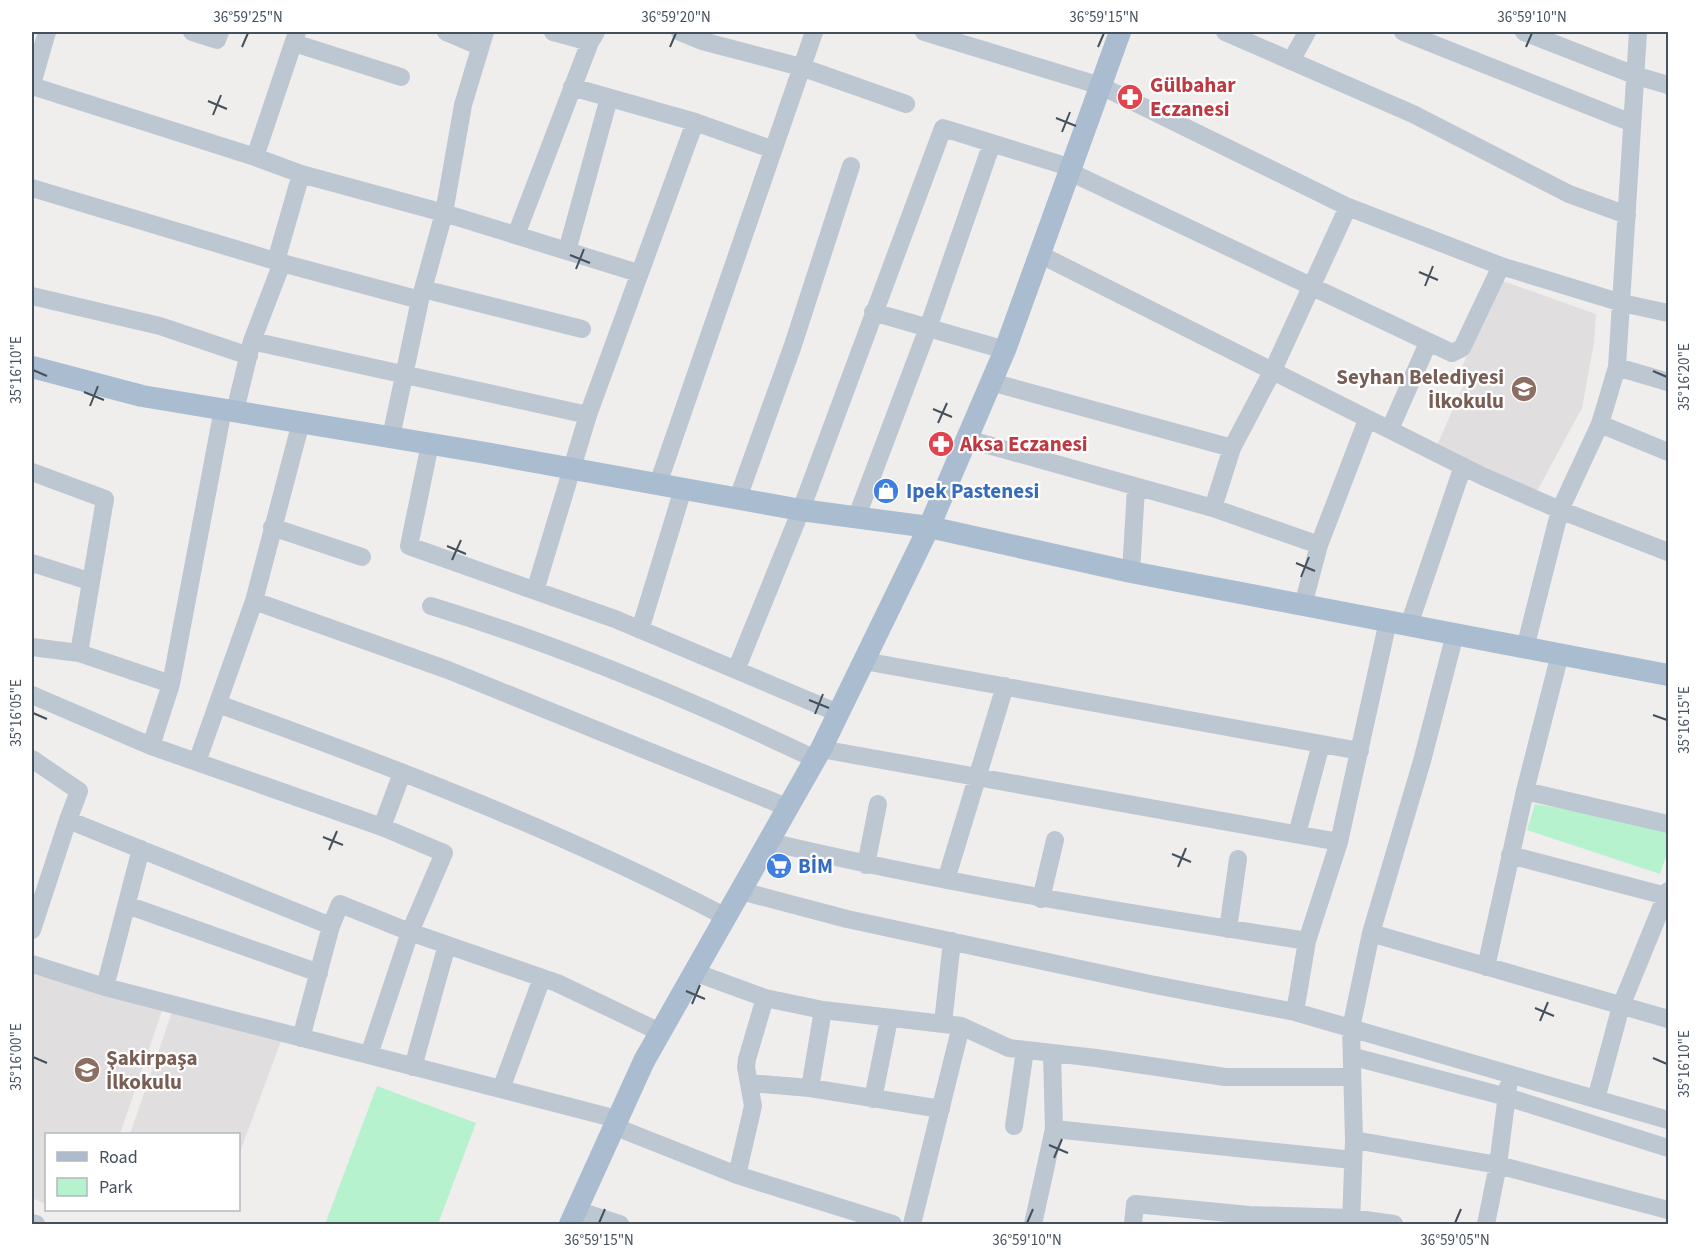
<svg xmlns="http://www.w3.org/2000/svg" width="1700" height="1256" viewBox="0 0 1700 1256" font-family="'Source Sans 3',sans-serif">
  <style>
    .education { fill: #e1dedf }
    .green { fill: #b7f2cf }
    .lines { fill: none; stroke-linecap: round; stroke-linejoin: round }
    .minor { stroke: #bcc7d1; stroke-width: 18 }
    .major { stroke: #aabccf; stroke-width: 22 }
    .ticks { fill: none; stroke: #44505c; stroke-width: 2 }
    .labels { text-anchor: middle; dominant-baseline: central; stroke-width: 4.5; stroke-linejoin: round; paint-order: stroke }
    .health-label { font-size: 21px; font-weight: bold; fill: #be3a42; stroke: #fff; text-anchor: start }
    .education-label { font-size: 21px; font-weight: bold; fill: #785e54; stroke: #fff; text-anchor: end }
    .shop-label { font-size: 21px; font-weight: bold; fill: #366cbe; stroke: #fff; text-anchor: start }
    .neatline { fill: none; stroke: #44505c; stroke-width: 2 }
    .ticks-label { font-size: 15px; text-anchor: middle; fill: #44505c }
  </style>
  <rect width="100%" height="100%" fill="#f0eded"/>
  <path class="education" d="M1500 280 1596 314 1594 343 1582 408 1536 493 1437 445 1470 371 1462 367Z
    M32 974 164 1005 120 1134H46V1204L32 1198Z
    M174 1006 282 1038 239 1155 238 1134H130Z"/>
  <path class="green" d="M1535 804 1668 826V850L1660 874 1527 830Z
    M377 1086 476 1123 438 1224H325Z"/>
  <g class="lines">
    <path class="minor" d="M192 32 217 40 220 32
      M446 32 479 46
      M485 32 463 105 444 213 638 273
      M553 32 590 42
      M680 32 702 41 801 67 906 104
      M924 32 1101 86 1348 207 1501 266 1622 303 1668 313
      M1225 32 1413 114 1569 194 1627 215
      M1403 32 1632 123
      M1524 32 1637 76 1668 85
      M294 43 401 77
      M1291 61 1307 32
      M32 84 47 32
      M32 86 255 157 301 174 444 213 420 300 391 437
      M572 87 695 122 771 149
      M255 157 297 32
      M1068 171 1452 353 1462 348 1501 266
      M32 188 282 263 420 300
      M516 235 590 42 596 32
      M567 251 609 98
      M1039 254 1482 476 1560 510 1668 552
      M276 261 301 174
      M423 289 582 329
      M32 296 160 326 249 356
      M873 312 1005 350
      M252 341 588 415
      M1617 367 1668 382
      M991 382 1232 448
      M235 411 252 341 282 263
      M1600 424 1668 452
      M1390 429 1428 343
      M967 439 1213 508 1319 545
      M430 444 409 546 615 619 838 713
      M32 472 105 499 79 653
      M658 484 814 32
      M738 498 793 345 851 166
      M1213 508 1232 448 1273 370 1348 207
      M857 516 928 328 992 143
      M272 527 362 557
      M32 563 89 581
      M1131 572 1136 488
      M535 591 588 415 695 122
      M254 601 448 670 789 808
      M1303 605 1319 545 1367 420
      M431 606C563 646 691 700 815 759
      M1409 625 1463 466
      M640 630 683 489
      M32 647 79 653 171 684
      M1525 648 1560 510 1600 424 1617 367 1638 32
      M864 661 1360 751
      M736 670 801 510 943 128 1069 167
      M32 695 151 746 382 827 444 853 410 932 557 983 660 1032
      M218 704C391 766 563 832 726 917
      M151 746 171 684 223 409
      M821 749 1339 842
      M32 759 79 791 68 820
      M197 762 254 601 301 422
      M1525 791 1668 824
      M382 827 402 773
      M1297 834 1321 744
      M770 842C947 884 1127 913 1307 941
      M1510 855 1666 896
      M866 865 878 804
      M946 880 1005 686
      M741 891 847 919 1150 984 1295 1012 1668 1120
      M1041 899 1055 840
      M127 905 319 973
      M1228 929 1238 859
      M32 930 68 820 331 926
      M1371 933 1668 1019
      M32 964 105 987 617 1119
      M1486 967 1525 791 1560 654
      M694 972 765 998 823 1010 961 1026 1009 1048 1096 1058 1225 1077H1351
      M105 987 141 849
      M1295 1012 1307 941 1339 842 1388 621
      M943 1023 952 941
      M301 1038 331 926 340 904 410 932 369 1055
      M1354 1057 1507 1097 1668 1148
      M413 1067 447 945
      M750 1083 810 1088 941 1109
      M810 1088 823 1010
      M501 1089 542 978
      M873 1099 889 1019
      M1596 1099 1621 1006 1668 891
      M613 1126 737 1175 893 1224
      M1014 1126 1025 1050
      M1054 1129 1353 1160
      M1354 1140 1498 1165 1668 1210
      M737 1175 753 1106 746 1067 747 1059 765 998
      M576 1210 620 1224
      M32 1223 36 1224
      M912 1224 961 1026
      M1033 1224 1054 1129 1052 1053
      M1133 1224 1135 1204 1249 1215 1351 1218 1394 1224
      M1351 1224 1354 1140 1351 1028 1371 933 1422 761 1455 634
      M1486 1224 1498 1165 1508 1087"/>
    <path class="major" d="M32 367 142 396 480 452 801 510 929 527 1131 572 1668 675
      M570 1224 644 1061 821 749 929 527 1005 350 1120 32"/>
  </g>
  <path class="ticks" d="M242 47 248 33M670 47 676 33M1098 47 1104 33M1526 47 1532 33M208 101 227 109M213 115 221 95M1056 118 1076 126M1062 132 1070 112M570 255 590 263M576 269 584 249M1419 272 1438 280M1425 286 1433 266M33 370 47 376M1653 371 1667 377M84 392 104 400M90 406 98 386M933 409 952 417M938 423 947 403M447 546 466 554M452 560 461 540M1296 563 1315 571M1301 577 1309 557M809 700 829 708M33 713 47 719M815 714 823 694M1653 715 1667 720M323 837 343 845M329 850 337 831M1172 854 1191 862M1178 867 1186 848M686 991 705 999M692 1004 700 985M1535 1008 1554 1016M1540 1021 1548 1002M33 1057 47 1063M1653 1058 1667 1064M1049 1145 1068 1153M1054 1158 1062 1139M599 1223 605 1209M1027 1223 1033 1209M1455 1223 1461 1209"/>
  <defs>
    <g id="pharmacy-disc" transform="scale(1.35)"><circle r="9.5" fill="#e0444e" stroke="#fff"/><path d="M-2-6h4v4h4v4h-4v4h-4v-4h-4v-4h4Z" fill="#fff"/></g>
    <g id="school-disc" transform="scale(1.35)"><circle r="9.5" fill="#8d6e63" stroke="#fff"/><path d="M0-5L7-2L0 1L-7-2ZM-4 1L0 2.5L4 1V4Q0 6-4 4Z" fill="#fff"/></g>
    <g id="shop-disc" transform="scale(1.35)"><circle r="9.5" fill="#3f7fe0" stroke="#fff"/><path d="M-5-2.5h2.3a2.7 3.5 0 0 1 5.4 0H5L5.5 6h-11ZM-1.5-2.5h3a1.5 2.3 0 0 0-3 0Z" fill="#fff"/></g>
    <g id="supermarket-disc" transform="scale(1.35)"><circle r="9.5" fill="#3f7fe0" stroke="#fff"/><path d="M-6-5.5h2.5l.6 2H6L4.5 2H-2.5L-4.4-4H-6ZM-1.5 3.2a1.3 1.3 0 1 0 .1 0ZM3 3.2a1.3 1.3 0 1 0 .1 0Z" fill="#fff"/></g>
  </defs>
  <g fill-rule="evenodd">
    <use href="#pharmacy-disc" x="1130" y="97"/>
    <use href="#school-disc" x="1524" y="389"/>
    <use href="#pharmacy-disc" x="941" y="444"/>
    <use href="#shop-disc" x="886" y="491"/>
    <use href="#supermarket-disc" x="779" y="866"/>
    <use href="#school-disc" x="87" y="1070"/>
  </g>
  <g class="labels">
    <g class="health-label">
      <text x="1150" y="85">Gülbahar<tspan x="1150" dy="24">Eczanesi</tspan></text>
      <text x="960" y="444">Aksa Eczanesi</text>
    </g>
    <g class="education-label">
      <text x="1504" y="377">Seyhan Belediyesi<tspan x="1504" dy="24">İlkokulu</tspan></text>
      <text x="106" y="1058" text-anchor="start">Şakirpaşa<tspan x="106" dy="24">İlkokulu</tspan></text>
    </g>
    <g class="shop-label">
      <text x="906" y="491">Ipek Pastenesi</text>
      <text x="798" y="866">BİM</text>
    </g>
  </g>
  <rect width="1700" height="1256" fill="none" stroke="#ffffff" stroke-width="66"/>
  <rect x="45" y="1133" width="195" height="78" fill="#ffffff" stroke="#b4b9be" stroke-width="1.5"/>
  <rect x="57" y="1152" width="30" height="9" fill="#aabccf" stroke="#b4b9be" stroke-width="1.5"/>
  <text x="99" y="1163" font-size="18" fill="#44505c">Road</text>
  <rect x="57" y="1178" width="30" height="18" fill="#b7f2cf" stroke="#b4b9be" stroke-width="1.5"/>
  <text x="99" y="1193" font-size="18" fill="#44505c">Park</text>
  <rect x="33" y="33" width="1634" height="1190" class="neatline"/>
  <g class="ticks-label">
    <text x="248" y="22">36°59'25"N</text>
    <text x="676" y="22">36°59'20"N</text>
    <text x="1104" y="22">36°59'15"N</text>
    <text x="1532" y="22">36°59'10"N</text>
    <text transform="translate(16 370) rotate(-90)" y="5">35°16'10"E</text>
    <text transform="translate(1684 377) rotate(-90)" y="5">35°16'20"E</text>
    <text transform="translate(16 713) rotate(-90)" y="5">35°16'05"E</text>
    <text transform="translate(1684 720) rotate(-90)" y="5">35°16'15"E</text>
    <text transform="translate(16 1057) rotate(-90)" y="5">35°16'00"E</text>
    <text transform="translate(1684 1064) rotate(-90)" y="5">35°16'10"E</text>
    <text x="599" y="1245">36°59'15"N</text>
    <text x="1027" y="1245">36°59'10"N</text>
    <text x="1455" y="1245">36°59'05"N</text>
  </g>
</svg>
